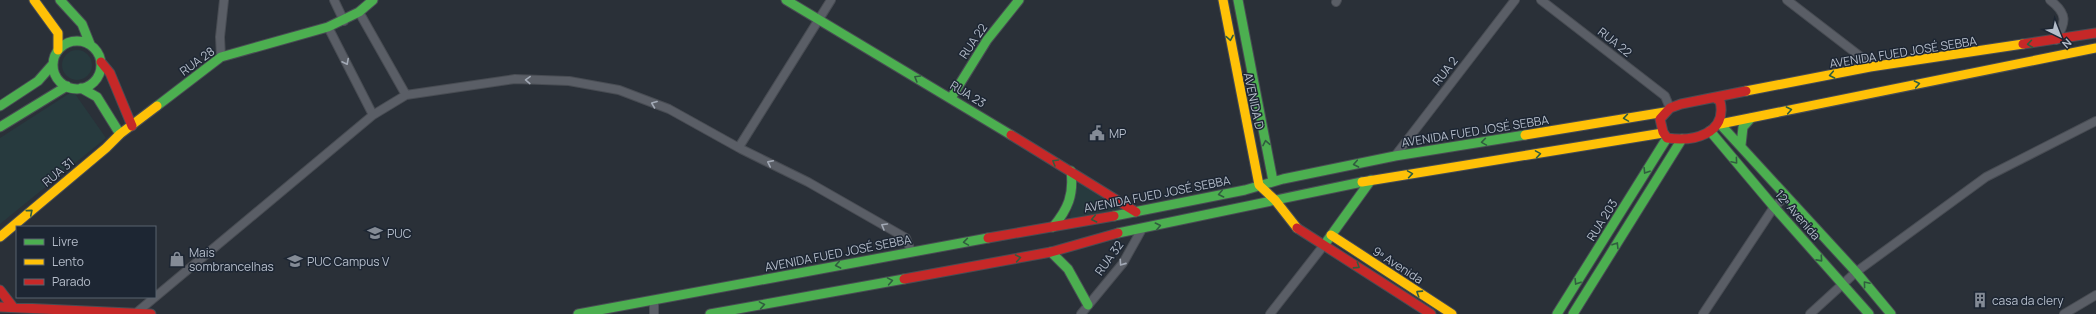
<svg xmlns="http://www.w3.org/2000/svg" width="2096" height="314" viewBox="0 0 2096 314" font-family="Manrope,sans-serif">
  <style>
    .green { fill: #273a3e }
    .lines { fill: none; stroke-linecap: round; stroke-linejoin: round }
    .street-casing { stroke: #484c53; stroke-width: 10 }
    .fast-casing { stroke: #484c53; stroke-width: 11 }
    .slow-casing { stroke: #484c53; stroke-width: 11 }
    .jam-casing { stroke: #484c53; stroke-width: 11 }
    .street { stroke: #5a5e66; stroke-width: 8 }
    .fast { stroke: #4caf50; stroke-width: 9 }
    .slow { stroke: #ffc107; stroke-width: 9 }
    .jam { stroke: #c62828; stroke-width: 9 }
    .oneway { stroke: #305d3f }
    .oneway2 { stroke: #a2a9b5 }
    .labels { text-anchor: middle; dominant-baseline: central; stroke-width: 3; stroke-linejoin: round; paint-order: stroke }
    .street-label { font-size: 12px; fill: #b4bcc9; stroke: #1d2633 }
    .poi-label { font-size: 12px; fill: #b4bcc9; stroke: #1d2633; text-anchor: start }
  </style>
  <rect width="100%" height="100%" fill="#2a3038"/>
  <path class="green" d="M62 65a15 15 0 1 1 30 0a15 15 0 1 1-30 0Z
    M73 91 106 138 0 224V138Z
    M1079 179 1125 208 1069 220Z"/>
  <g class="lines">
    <g class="street-casing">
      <path id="street" d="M334 0 344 21
        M1541 0 1665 96 1670 108
        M1787 0 1861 57 1870 67
        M2050 0C2068 14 2066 22 2056 40
        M1336 2 1337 0
        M359 12 406 95
        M328 27 373 115
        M221 57 220 37 224 0
        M739 147 831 0
        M1395 156 1515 0
        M654 300V314
        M136 313 373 115 406 95 515 79 569 81 619 90 669 109 741 149 808 182 906 238 911 251
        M1081 314 1123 263 1142 229
        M1270 314 1324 245
        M1703 314 1774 207 1786 196
        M1810 314 1856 272 1986 177 2096 121
        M2064 314 2096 295"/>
    </g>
    <g class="fast-casing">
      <path id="fast" d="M60 0 82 24 90 44
        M786 0 1011 135
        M1238 0 1273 181
        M53 65a24 24 0 1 1 48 0a24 24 0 1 1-48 0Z
        M81 88 97 97 120 134
        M951 98 987 40 1019 0
        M0 106 38 81 53 64
        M157 106 221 57 328 27 359 12 373 0
        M1720 124 1856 272 1891 314
        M0 127 67 86
        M1710 131 1774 207 1869 314
        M1741 145 1743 127 1751 118
        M1114 216 1245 190 1283 179 1395 156 1525 135
        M1053 227C1068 209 1074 195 1071 171
        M1118 233 1362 182
        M1327 241 1371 180
        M1051 252 1068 269 1088 305
        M578 314 988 238
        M710 314 904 279
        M1557 314 1667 138
        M1573 314 1682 139"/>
    </g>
    <g class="slow-casing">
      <path id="slow" d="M34 0 58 33V50
        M1223 0 1259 185 1275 200 1297 228
        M1746 91 1870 67 2023 44
        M1720 124 2096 48
        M1525 135 1665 112
        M1362 182 1663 133
        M1331 235 1452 314
        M0 237 106 148 120 134 157 106"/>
    </g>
    <g class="jam-casing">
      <path id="jam" d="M2023 44 2096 33
        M101 62 110 73 132 126
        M1715 98 1720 101C1728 134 1693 142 1667 138L1663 132 1660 119 1670 108 1681 104 1746 91
        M1011 135 1136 212
        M1297 228 1431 314
        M988 238 1114 216
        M904 279 1051 252 1118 233
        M0 290 13 307
        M0 307 151 314"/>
    </g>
    <use href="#street" class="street"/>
    <use href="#fast" class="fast"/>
    <use href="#slow" class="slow"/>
    <use href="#jam" class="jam"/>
  </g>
  <defs><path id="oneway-chevron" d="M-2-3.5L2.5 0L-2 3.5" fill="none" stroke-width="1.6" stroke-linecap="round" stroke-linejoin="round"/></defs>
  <g class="oneway">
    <use href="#oneway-chevron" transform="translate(1230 38) rotate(80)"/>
    <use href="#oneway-chevron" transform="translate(2030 44) rotate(172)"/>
    <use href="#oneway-chevron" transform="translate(1832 75) rotate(169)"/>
    <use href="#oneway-chevron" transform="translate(917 78) rotate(-149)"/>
    <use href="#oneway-chevron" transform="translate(1917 84) rotate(-11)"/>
    <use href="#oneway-chevron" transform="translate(1789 110) rotate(-11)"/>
    <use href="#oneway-chevron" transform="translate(1626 118) rotate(171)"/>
    <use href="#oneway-chevron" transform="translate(1484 142) rotate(171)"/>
    <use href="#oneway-chevron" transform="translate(1266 143) rotate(-101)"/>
    <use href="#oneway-chevron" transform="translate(1538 154) rotate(-9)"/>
    <use href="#oneway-chevron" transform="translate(1735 161) rotate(50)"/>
    <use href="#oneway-chevron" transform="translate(1055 162) rotate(-149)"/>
    <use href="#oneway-chevron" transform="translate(1356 164) rotate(169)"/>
    <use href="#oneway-chevron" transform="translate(1646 171) rotate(122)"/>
    <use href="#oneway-chevron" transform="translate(1410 174) rotate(-9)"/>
    <use href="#oneway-chevron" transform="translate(1221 194) rotate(168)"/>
    <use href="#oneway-chevron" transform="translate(30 212) rotate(-40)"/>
    <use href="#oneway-chevron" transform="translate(1094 219) rotate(168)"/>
    <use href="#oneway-chevron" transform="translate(1158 226) rotate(-12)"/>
    <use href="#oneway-chevron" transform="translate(966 242) rotate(171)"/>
    <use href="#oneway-chevron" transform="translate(1616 245) rotate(-58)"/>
    <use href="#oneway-chevron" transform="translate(1018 258) rotate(-10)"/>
    <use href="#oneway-chevron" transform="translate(1820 259) rotate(48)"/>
    <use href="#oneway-chevron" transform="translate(838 265) rotate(169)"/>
    <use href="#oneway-chevron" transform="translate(1357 266) rotate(33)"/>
    <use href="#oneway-chevron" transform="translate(890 281) rotate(-10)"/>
    <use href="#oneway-chevron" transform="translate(1577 282) rotate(122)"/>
    <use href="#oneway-chevron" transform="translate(1866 284) rotate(-130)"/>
    <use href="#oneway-chevron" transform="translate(1419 293) rotate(-147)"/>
    <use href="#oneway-chevron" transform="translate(762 305) rotate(-10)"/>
  </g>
  <g class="oneway2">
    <use href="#oneway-chevron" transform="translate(346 62) rotate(63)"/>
    <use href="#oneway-chevron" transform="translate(528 80) rotate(-178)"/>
    <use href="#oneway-chevron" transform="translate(654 104) rotate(-159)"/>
    <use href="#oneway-chevron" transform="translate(770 163) rotate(-154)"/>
    <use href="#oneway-chevron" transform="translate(884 226) rotate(-150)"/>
    <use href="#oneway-chevron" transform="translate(1122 263) rotate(125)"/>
  </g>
  <defs>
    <g id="civic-bare" transform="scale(1.2)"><path d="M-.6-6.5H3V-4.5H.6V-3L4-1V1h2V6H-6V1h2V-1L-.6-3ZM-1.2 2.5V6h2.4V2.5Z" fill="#848b96" stroke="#1d2633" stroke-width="2.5" paint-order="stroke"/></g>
    <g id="university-bare" transform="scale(1.2)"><path d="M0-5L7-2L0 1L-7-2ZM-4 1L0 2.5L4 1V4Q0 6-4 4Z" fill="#848b96" stroke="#1d2633" stroke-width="2.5" paint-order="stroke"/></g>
    <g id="shop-bare" transform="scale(1.2)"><path d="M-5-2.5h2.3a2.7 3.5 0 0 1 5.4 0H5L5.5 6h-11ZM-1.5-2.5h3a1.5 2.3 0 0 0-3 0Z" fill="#848b96" stroke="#1d2633" stroke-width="2.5" paint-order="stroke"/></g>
    <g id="building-bare" transform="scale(1.2)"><path d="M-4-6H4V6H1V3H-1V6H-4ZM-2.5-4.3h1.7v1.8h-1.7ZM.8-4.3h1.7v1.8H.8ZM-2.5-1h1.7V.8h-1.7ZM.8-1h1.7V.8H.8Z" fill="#848b96" stroke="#1d2633" stroke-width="2.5" paint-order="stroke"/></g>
  </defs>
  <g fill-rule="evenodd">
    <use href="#civic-bare" x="1097" y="133"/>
    <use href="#university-bare" x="375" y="233"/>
    <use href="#shop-bare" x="177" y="259"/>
    <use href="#university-bare" x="295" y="261"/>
    <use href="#building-bare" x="1980" y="300"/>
  </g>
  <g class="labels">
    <g class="street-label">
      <text transform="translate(973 41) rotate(-56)">RUA 22</text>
      <text transform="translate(1615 42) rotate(38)">RUA 22</text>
      <text transform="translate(1903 52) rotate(-9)">AVENIDA FUED JOSÉ SEBBA</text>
      <text transform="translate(197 61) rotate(-36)">RUA 28</text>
      <text transform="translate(1445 71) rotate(-52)">RUA 2</text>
      <text transform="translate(968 94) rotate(31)">RUA 23</text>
      <text transform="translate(1254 101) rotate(78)">AVENIDA D</text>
      <text transform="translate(1475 131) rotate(-9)">AVENIDA FUED JOSÉ SEBBA</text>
      <text transform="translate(58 172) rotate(-40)">RUA 31</text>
      <text transform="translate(1157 194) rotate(-11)">AVENIDA FUED JOSÉ SEBBA</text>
      <text transform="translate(1798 215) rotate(49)">12ª Avenida</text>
      <text transform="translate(1602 220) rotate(-58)">RUA 203</text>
      <text transform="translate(838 253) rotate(-11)">AVENIDA FUED JOSÉ SEBBA</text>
      <text transform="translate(1109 258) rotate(-54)">RUA 32</text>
      <text transform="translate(1398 265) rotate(33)">9ª Avenida</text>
    </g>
    <g class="poi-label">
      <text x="1109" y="133">MP</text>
      <text x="387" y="233">PUC</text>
      <text x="189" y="252">Mais<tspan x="189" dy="14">sombrancelhas</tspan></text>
      <text x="307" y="261">PUC Campus V</text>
      <text x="1992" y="300">casa da clery</text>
    </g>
  </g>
  <rect x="16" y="226" width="140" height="72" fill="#1d2633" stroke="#59626f"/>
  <rect x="24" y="239" width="20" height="6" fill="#4caf50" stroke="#59626f"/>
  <text x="52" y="246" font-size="12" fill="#b4bcc9">Livre</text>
  <rect x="24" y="259" width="20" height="6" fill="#ffc107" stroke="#59626f"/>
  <text x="52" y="266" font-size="12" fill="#b4bcc9">Lento</text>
  <rect x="24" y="279" width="20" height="6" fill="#c62828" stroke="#59626f"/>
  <text x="52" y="286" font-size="12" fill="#b4bcc9">Parado</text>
  <g transform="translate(2060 36) rotate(137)" stroke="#1d2633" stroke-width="3" paint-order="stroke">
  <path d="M0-3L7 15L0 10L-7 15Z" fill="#b4bcc9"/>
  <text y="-6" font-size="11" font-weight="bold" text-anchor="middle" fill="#b4bcc9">N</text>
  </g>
</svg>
